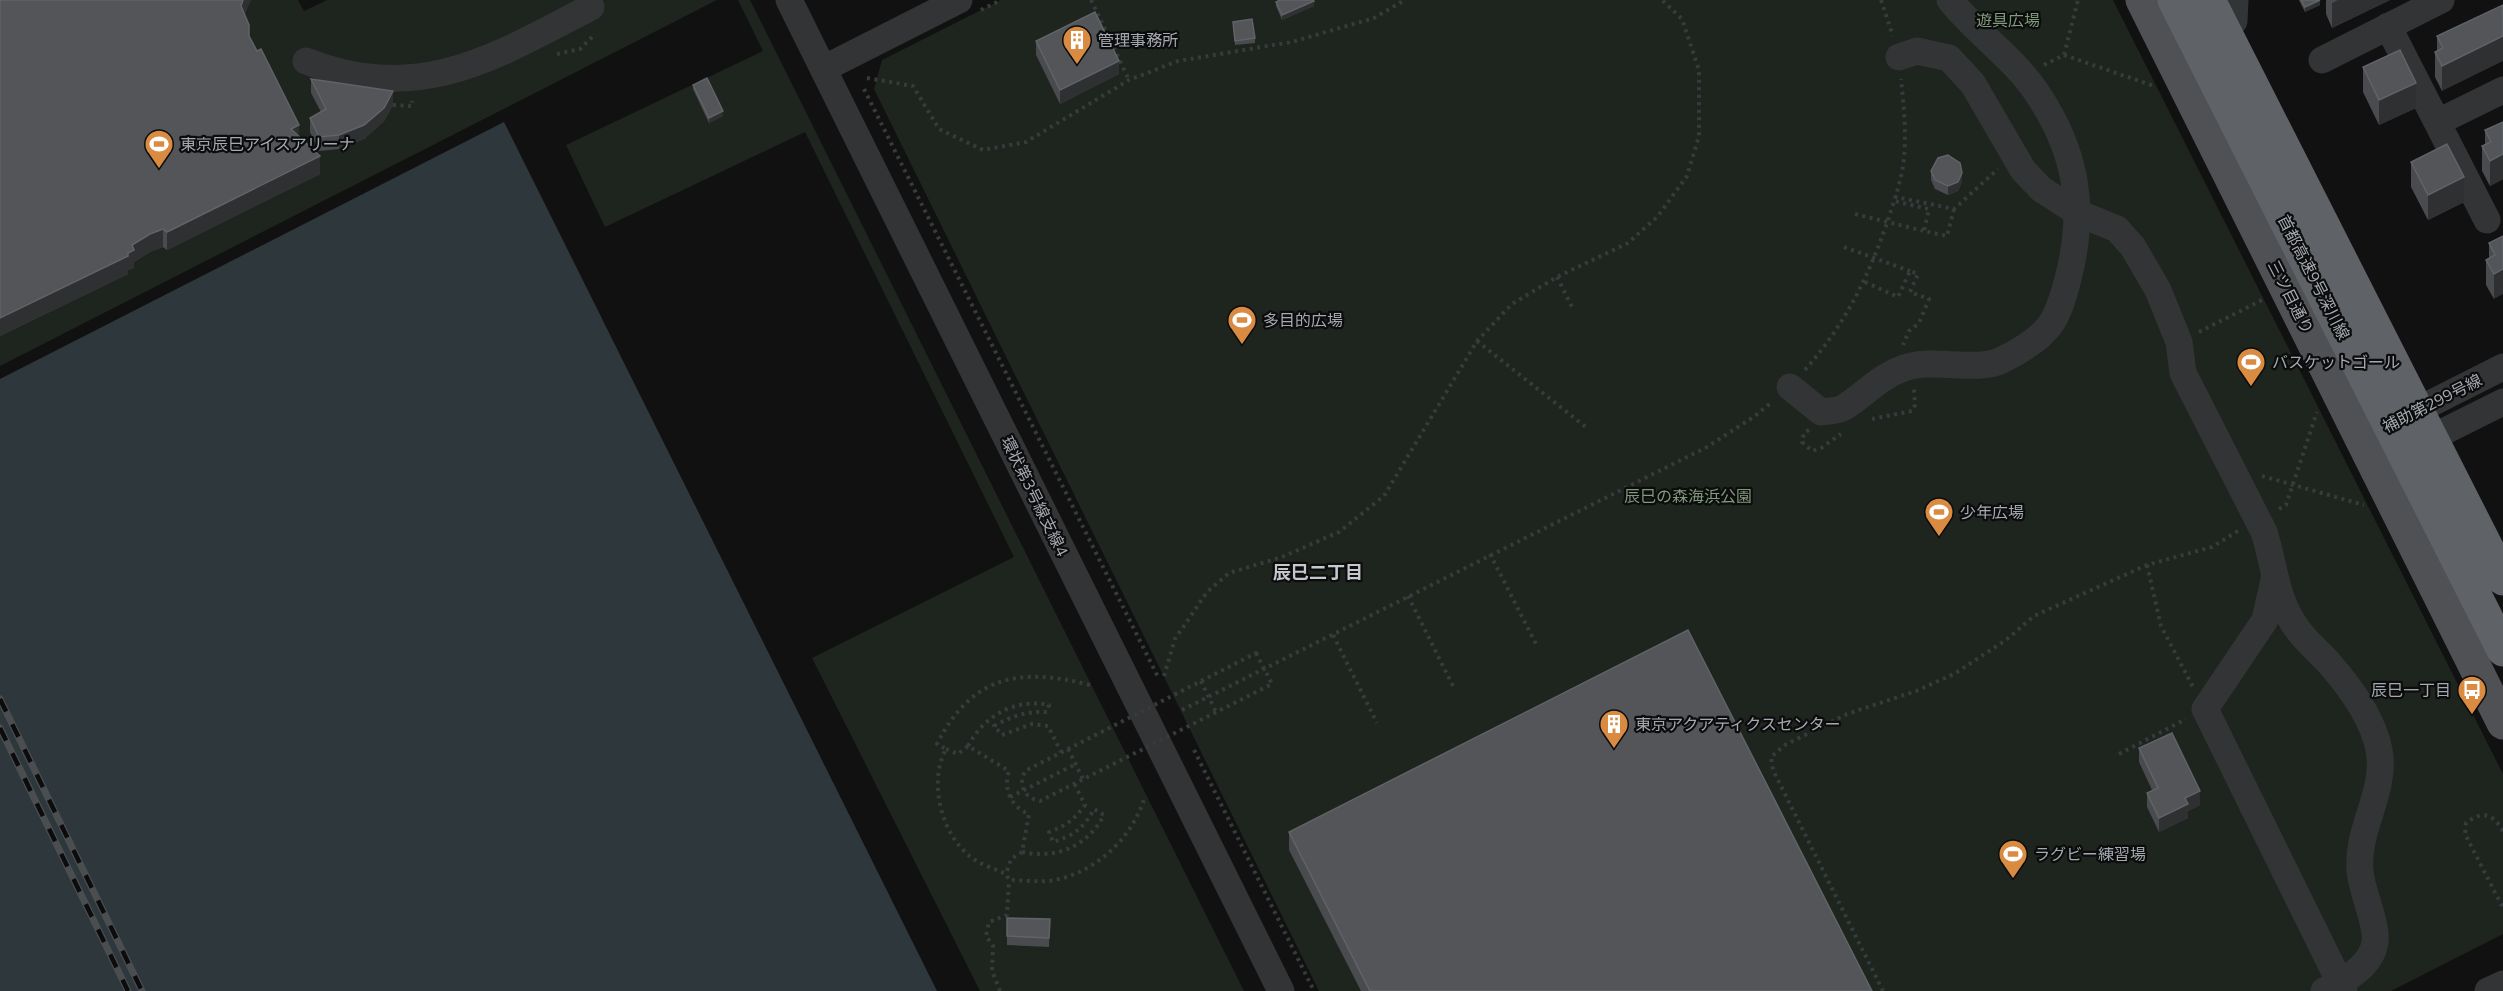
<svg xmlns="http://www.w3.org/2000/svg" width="2503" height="991" viewBox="0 0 2503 991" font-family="Mulish,'Noto Sans JP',sans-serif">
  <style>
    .green { fill: #1e241e }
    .water { fill: #2e373b }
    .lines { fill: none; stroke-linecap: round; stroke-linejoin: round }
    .path { stroke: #383b3d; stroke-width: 4; stroke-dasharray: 3 4.5; stroke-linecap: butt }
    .minor { stroke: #323436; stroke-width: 27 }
    .major { stroke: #4f5155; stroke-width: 33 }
    .rail-casing { stroke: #4b4e51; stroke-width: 7 }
    .rail { stroke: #0c0c0d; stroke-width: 4.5; stroke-dasharray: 14; stroke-linecap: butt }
    .path-bridge { stroke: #383b3d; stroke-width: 4; stroke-dasharray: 3 4.5; stroke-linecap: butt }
    .highway-bridge { stroke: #5f6267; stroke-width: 33 }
    .wall { fill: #4a4b4e }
    .shaded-wall { fill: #2f3032 }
    .building { fill: #535559; stroke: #606367; stroke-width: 1.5 }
    .labels { text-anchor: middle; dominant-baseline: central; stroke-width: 4.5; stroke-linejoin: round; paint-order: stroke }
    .park-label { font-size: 16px; fill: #809a7d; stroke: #0c0c0d }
    .poi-label { font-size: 16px; fill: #a4aab1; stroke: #0c0c0d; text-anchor: start }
    .street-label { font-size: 16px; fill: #a4aab1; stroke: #0c0c0d }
    .neighbourhood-label { font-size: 18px; font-weight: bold; fill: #c4c8cd; stroke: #0c0c0d }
  </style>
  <rect width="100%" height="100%" fill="#111112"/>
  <path class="green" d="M0 0H298L304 11 327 0H717L0 366Z
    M738 0H750L1244 991H980L812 658 1014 557 805 132 605 227 566 145 763 51Z
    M1001 0H2113L2503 774V934L2391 991H1319L874 89 882 60Z"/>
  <path class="water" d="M504 122 937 991H0V379Z"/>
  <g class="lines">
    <path class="path" d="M1091 0 1129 80
      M1881 0 1893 36
      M981 10 1001 0
      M557 54 580 49 594 35
      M2064 55 2154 86
      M2044 65 2064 55 2078 0
      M867 78 913 86 939 129 983 150 1026 142 1129 80 1178 61 1292 42 1374 18 1405 0
      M864 89 1159 679
      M393 105 412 106V101
      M1954 209 1947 236 1924 231 1929 209 1894 201 1896 197 1954 209 1998 169
      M1855 214 1924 231
      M1844 247 1910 271
      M1557 277 1573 309
      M1865 282 1898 297 1910 271 1918 274 1910 292 1929 299 1919 323 1909 331 1903 345
      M2199 332 2262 300
      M1477 341 1587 428
      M1805 370C1845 324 1867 280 1887 223 1893 204 1900 185 1903 166 1907 137 1904 107 1901 79
      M1872 419 1912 411 1915 405 1914 389
      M1809 430 1804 433 1802 442 1812 451 1821 448 1841 434
      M2262 476 2364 505
      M2279 509 2286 505 2317 412
      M1490 554 1536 644
      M2147 565 2161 626 2193 687
      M1408 596 1453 686
      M1333 635 1377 723
      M1164 676 1175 639 1207 592 1229 573 1282 557 1339 532 1384 496 1477 341 1512 304 1557 277 1628 243 1658 216 1687 176 1699 136V70L1682 19 1662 0
      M1090 685C1020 667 972 675 937 744L946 749C928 782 941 835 972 858 982 865 995 869 1006 874L1009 880C1023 880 1041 883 1055 880 1098 871 1133 837 1145 796
      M1182 710 1707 447 1755 416 1772 402
      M968 746C984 716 1014 698 1049 705L1047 712C1027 711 1012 716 994 726L1002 735 1032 724 1048 726 1061 752
      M946 749 958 754 968 746 1009 771C1003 789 1011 807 1029 814L1022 852 1011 859 1006 874
      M1068 749 1083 779
      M1194 750 1314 991
      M2119 754 2186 719
      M1010 797 1076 764
      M2503 831C2493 814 2483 810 2466 823L2465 834 2503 908
      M1022 852C1057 859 1087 847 1104 815L1094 809C1084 828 1073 836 1053 842L1049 832C1066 826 1075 819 1085 805L1074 783
      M1000 991 992 971 993 946 986 936 989 922 1007 915 1009 880
      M1883 991 1773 770 1771 757 1785 745 1847 714 1916 691 1954 674 2006 640 2034 616 2147 565 2212 547 2238 531"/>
    <path class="minor" d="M789 0 1281 991
      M2234 21 2235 0
      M2388 26 2487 220
      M1899 57 1917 51 1949 58 1973 84 2023 170 2041 189 2078 213 2117 229 2133 247 2158 290 2179 342 2183 373 2264 532C2275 566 2275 599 2298 630 2307 642 2319 652 2329 663 2350 687 2373 718 2379 750 2387 791 2356 829 2360 871 2361 889 2378 926 2375 942 2372 966 2343 982 2324 991
      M2322 60 2441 0
      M306 61C419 105 493 58 591 7
      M823 69 959 0
      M2438 122 2503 90
      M1790 387 1821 412C1828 411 1837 411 1843 408 1865 395 1878 377 1904 368 1935 357 1975 373 2002 360 2018 352 2039 340 2050 325 2059 313 2064 294 2068 279 2086 209 2077 152 2037 93 2014 58 1976 33 1950 0
      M2400 419 2503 367
      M2413 447 2503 402
      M2274 580 2265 620 2205 709 2344 991
      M2488 991 2503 984"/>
    <path class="major" d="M2142 0 2503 723"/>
    <g class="rail-casing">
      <path id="rail" d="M0 699 142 991
        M0 728 128 991"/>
    </g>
    <use href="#rail" class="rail"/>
    <path class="path-bridge" d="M1256 653 1272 684 1040 801C1024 798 1018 785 1025 771Z
      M1201 681 1216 712"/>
    <path class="highway-bridge" d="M2174 0 2503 650
      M2209 0 2503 579"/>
  </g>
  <path class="wall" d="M0 0 245 15 249 36 299 136 320 174 167 250 163 247 150 252 134 262V268L128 270V274L0 336Z
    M2299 0H2320V5L2305 12Z
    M2326 0H2390L2332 28 2326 14Z
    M1276 2 1314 6 1282 20 1276 6Z
    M2503 5 2442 91 2435 77V52L2437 51V36Z
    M1233 22 1255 38V43L1235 45Z
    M1036 41 1119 74 1060 104 1036 55Z
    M2363 67 2416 108 2379 125 2363 92Z
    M311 79 393 105 384 121 364 139 339 149 319 151 310 132V118L321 112 311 93Z
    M693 85 723 116 709 123 693 89Z
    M2503 122V179L2490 186 2482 171V146L2485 145V130Z
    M2411 162 2464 202 2428 220 2411 187Z
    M1931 171 1962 182 1958 191 1948 195 1935 189 1931 180Z
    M2503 236 2494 299 2486 285V260L2489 259V243Z
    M2139 748 2200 805 2188 811V818L2159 832 2147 807V793L2152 790 2139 762Z
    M1289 832 1872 991H1361L1289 850Z
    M1007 918 1050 919 1049 947 1007 945Z"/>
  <path class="shaded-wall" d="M243 0H251L241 24V6Z
    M2320 0V5L2305 12V7Z
    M2338 0H2390L2332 28V3Z
    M1314 1V6L1282 20V15Z
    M2503 36V61L2442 91V66Z
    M1119 61V74L1060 104V90Z
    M2416 83V108L2379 125V100Z
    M393 91V105L384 121 364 139 339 149V135Z
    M723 111V116L709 123V118Z
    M299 125V143L291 129Z
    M2503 154V179L2490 186V161Z
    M320 156V174L167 250V232Z
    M1962 173V182L1958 191 1948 195V186Z
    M2464 177V202L2428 220V195Z
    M163 229V247L150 252 134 262V268L128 270V274L0 336V318L128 253 132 245 150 234Z
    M2503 269V294L2494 299V274Z
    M2200 791V805L2188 811V818L2159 832V818L2185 798Z"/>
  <path class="building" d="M0 0H243L241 6 249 25V36L257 51 261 49 299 125 291 129 320 156 167 232 163 229 150 234 132 245 134 250 128 253V256L0 318Z
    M1280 0H1313L1314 1 1282 15 1276 2Z
    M2301 0H2320L2305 7Z
    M2503 5V36L2442 66 2435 52 2443 48 2437 36Z
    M1095 12 1119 61 1060 90 1036 41Z
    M1252 19 1255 38 1235 41 1233 22Z
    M2400 50 2416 83 2379 100 2363 67Z
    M707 78 723 111 709 118 693 85Z
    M311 79 393 91 384 108 364 125 339 135 319 137 310 118 326 109Z
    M2503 122V154L2490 161 2482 146 2491 142 2485 130Z
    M2447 144 2464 177 2428 195 2411 162Z
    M1948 155 1960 163 1962 173 1958 182 1948 186 1935 180 1931 171 1938 158Z
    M2503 236V269L2494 274 2486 260 2495 255 2489 243Z
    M1688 630 1872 991H1370L1289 832Z
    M2172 733 2200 791 2185 798 2188 804 2159 818 2147 793 2158 788 2139 748Z
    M1007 918 1050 919 1049 938 1007 936Z"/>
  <defs>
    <g id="building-pin" transform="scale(1.5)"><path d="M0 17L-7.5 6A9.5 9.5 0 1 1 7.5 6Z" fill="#d98b42" stroke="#0c0c0d"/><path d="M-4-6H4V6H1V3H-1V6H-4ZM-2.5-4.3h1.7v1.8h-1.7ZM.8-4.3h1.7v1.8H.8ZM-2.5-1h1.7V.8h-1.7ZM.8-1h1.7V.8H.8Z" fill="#fff"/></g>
    <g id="stadium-pin" transform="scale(1.5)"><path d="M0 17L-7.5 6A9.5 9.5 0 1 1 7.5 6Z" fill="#d98b42" stroke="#0c0c0d"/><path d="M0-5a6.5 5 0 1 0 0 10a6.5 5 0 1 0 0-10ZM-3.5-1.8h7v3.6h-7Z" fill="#fff"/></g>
    <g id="bus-pin" transform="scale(1.5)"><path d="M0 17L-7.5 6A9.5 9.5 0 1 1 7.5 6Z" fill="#d98b42" stroke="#0c0c0d"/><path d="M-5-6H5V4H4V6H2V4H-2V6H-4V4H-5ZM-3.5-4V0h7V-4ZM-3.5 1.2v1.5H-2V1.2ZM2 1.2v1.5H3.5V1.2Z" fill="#fff"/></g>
  </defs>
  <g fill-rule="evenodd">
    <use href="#building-pin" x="1077" y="40"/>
    <use href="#stadium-pin" x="159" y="144"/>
    <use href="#stadium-pin" x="1242" y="320"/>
    <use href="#stadium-pin" x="2251" y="362"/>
    <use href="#stadium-pin" x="1939" y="512"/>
    <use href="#bus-pin" x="2472" y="690"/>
    <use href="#building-pin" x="1614" y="724"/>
    <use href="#stadium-pin" x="2013" y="854"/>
  </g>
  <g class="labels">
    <g class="park-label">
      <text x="2008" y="20">遊具広場</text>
      <text x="1688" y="496">辰巳の森海浜公園</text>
    </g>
    <g class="poi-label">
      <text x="1098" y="40">管理事務所</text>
      <text x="180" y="144">東京辰巳アイスアリーナ</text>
      <text x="1263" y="320">多目的広場</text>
      <text x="2272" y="362">バスケットゴール</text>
      <text x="1960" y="512">少年広場</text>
      <text x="2451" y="690" text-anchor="end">辰巳一丁目</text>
      <text x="1635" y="724">東京アクアティクスセンター</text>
      <text x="2034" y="854">ラグビー練習場</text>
    </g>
    <g class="street-label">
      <text transform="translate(2314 277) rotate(63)">首都高速9号深川線</text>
      <text transform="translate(2291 297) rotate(63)">三ツ目通り</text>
      <text transform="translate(2432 403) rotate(-27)">補助第299号線</text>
      <text transform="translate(1035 496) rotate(64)">環状第3号線支線4</text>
    </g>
    <g class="neighbourhood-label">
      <text x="1318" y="572">辰巳二丁目</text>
    </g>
  </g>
</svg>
